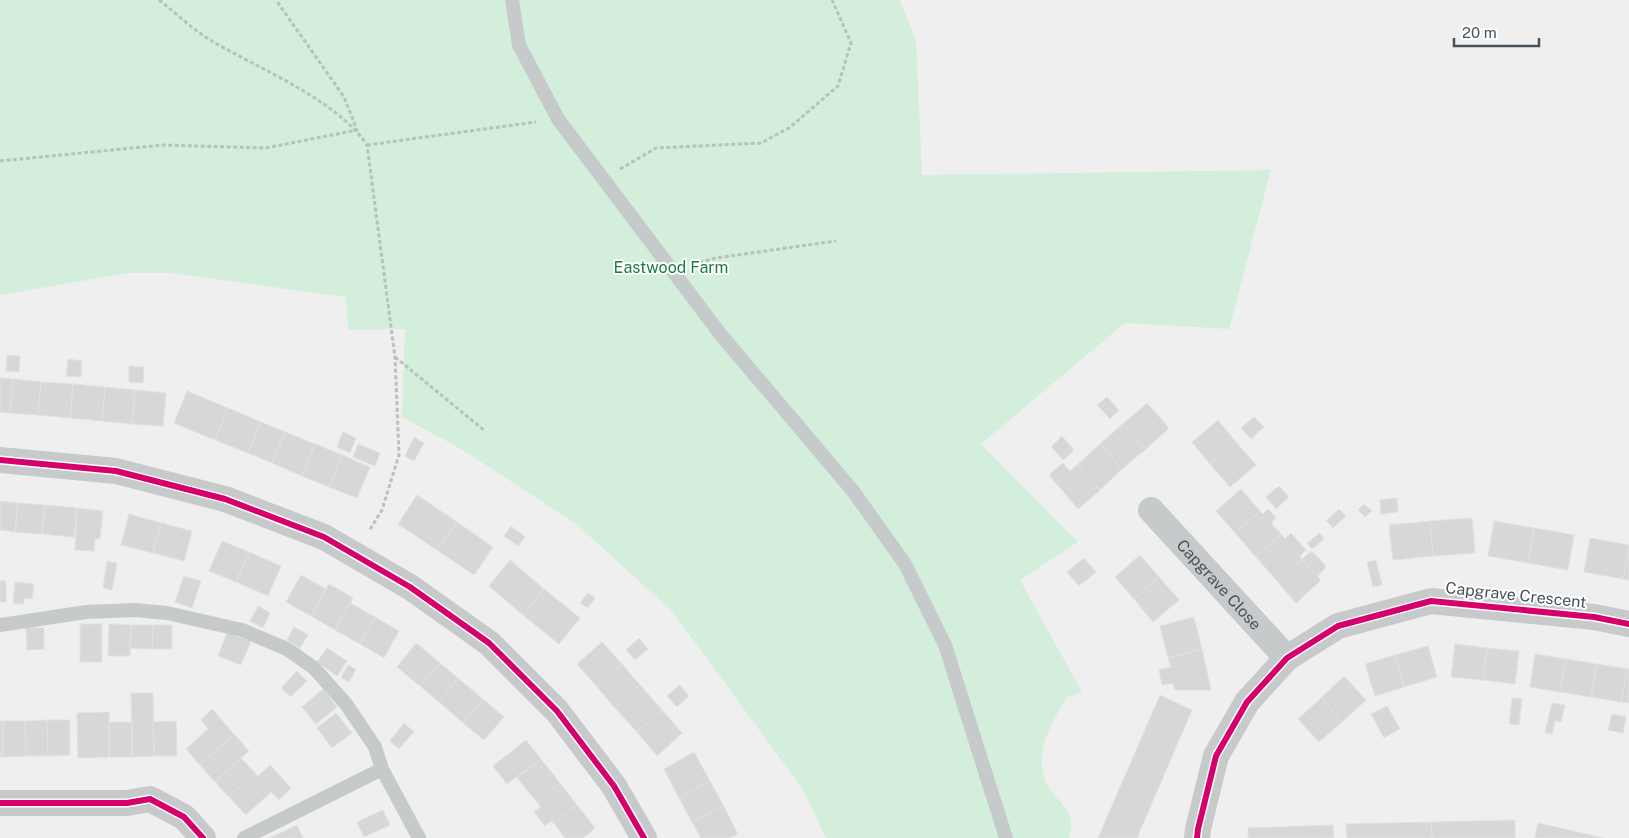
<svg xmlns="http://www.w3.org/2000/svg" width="1629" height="838" viewBox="0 0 1629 838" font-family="'Public Sans',sans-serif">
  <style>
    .green { fill: #d4eedc }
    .building { fill: #d6d7d8; stroke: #e1e1e2 }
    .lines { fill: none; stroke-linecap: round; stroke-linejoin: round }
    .path { stroke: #b6c2be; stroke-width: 3; stroke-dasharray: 4 2.5; stroke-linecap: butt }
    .service { stroke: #c7cacb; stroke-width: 14 }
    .minor { stroke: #c7cacb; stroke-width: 26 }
    .cycleway-casing { stroke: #fff; stroke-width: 9 }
    .cycleway { stroke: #d6006c; stroke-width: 6 }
    .labels { text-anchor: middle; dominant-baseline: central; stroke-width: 4; stroke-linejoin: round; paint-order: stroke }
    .park-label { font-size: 16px; fill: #187c43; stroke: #fff }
    .street-label { font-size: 16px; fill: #47535c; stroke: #fff }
  </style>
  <rect width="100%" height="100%" fill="#f0efef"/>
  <path class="green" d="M0 0H900L916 40 922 175 1271 170 1229 329 1125 323 981 444 1078 542 1020 580 1082 692 1067 697C1053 720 1036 748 1044 777 1051 801 1080 808 1069 838H826L802 788 671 610 575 523 461 449 402 417 405 329 348 330 346 297 171 273H128L0 295Z"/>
  <path class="building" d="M7 355 20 356 19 372 6 371Z
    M68 359 82 361 81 377 66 376Z
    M129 366 144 367 143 383 129 382Z
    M0 378 13 379 10 413 0 412Z
    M13 379 41 382 38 415 10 413Z
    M41 382 73 384 70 418 38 415Z
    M73 384 105 387 102 421 70 418Z
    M105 387 135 390 132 424 102 421Z
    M135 390 166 393 163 426 132 424Z
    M187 391 228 408 215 440 174 423Z
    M1107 397 1119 410 1110 419 1097 405Z
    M1147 403 1169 428 1146 449 1123 424Z
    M228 408 261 422 248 453 215 440Z
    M1254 417 1264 427 1251 439 1241 428Z
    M1218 420 1236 442 1210 464 1192 442Z
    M261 422 285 432 272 463 248 453Z
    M1123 424 1146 449 1122 469 1100 444Z
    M285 432 315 444 302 476 272 463Z
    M343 432 356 438 350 453 337 447Z
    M1062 436 1074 450 1063 460 1051 447Z
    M414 437 424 443 414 461 405 456Z
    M1236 442 1256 465 1230 487 1210 464Z
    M315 444 342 455 329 487 302 476Z
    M358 444 380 453 375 466 353 457Z
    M1100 444 1122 469 1100 490 1077 465Z
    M342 455 370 467 357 498 329 487Z
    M1063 463 1070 471 1077 465 1100 490 1078 509 1049 475Z
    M1279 486 1289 497 1276 509 1266 497Z
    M1241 489 1260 511 1235 533 1216 511Z
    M417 495 457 522 437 550 398 524Z
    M1397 498 1398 512 1381 514 1380 500Z
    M0 501 18 503 15 532 0 530Z
    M18 503 45 505 42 534 15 532Z
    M1364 504 1372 511 1365 517 1358 510Z
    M45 505 77 508 74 537 42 534Z
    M77 508 103 511 100 539H95L94 551 75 550Z
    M1268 509 1276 518 1271 523 1281 534 1256 557 1235 533 1260 511 1263 514Z
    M1339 509 1346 516 1333 528 1326 521Z
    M129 514 161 523 153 553 121 545Z
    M1472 518 1475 553 1433 556 1430 521Z
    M1430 521 1433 556 1393 560 1389 525Z
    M1494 521 1534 528 1528 563 1488 556Z
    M457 522 493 547 474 575 437 550Z
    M161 523 192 531 184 561 153 553Z
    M511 526 525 537 518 546 504 536Z
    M1534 528 1574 535 1568 570 1528 563Z
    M1291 533 1306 550 1300 556 1302 559 1277 581 1256 557 1281 534 1285 539Z
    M1320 533 1324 539 1312 549 1307 543Z
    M1590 538 1629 545 1623 579 1584 572Z
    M222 541 249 552 236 582 209 571Z
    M1629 547V580L1623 579Z
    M249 552 281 566 268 596 236 582Z
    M1310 552 1314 553 1325 565V569L1317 576 1302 559Z
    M1140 555 1159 577 1134 599 1115 577Z
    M1084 558 1096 572 1079 586 1067 572Z
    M1302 559 1321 580 1296 603 1277 581Z
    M510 560 544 589 523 615 489 586Z
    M1376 560 1382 585 1373 587 1367 562Z
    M107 561 117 563 112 590 103 588Z
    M301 575 326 589 311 616 286 602Z
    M184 576 201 581 192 608 175 602Z
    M1159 577 1179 600 1153 622 1134 599Z
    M0 581H6V602H0Z
    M15 582 34 584 32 599 24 598V604L13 603Z
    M329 584 353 598 335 630 311 616Z
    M544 589 580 618 559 644 523 615Z
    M588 593 595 598 588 608 580 603Z
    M350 603 375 617 360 644 335 630Z
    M258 606 270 613 263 628 250 621Z
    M375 617 399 631 384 658 360 644Z
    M1194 617 1202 649 1168 658 1160 626Z
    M80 624H102V662H80Z
    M109 624 131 625 130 656H108Z
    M131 625H153L152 649 130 648Z
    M153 625H172V649H152Z
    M294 627 308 635 300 648 287 640Z
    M26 628H44V649L27 650Z
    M227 633 251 641 241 665 218 656Z
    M639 638 648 649 635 660 626 650Z
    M602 642 622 664 597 687 577 664Z
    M416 643 440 663 420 686 397 667Z
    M1455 644 1487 648 1483 680 1451 677Z
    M1428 646 1437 677 1404 687 1395 655Z
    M327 648 347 661 337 676 317 662Z
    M1487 648 1519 651 1515 684 1483 680Z
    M1202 649 1211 690H1175L1173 683 1162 685 1159 670 1171 667 1168 658Z
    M1535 654 1566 659 1560 692 1530 687Z
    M1395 655 1404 687 1375 696 1365 664Z
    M1566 659 1597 664 1591 697 1560 692Z
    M440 663 458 678 439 702 420 686Z
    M622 664 640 685 615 708 597 687Z
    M1597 664 1627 669 1621 702 1591 697Z
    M348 665 356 669 349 682 341 678Z
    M1627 669H1629V703L1621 702Z
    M297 671 307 681 291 697 281 688Z
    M1344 676 1366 700 1342 722 1321 698Z
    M458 678 483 699 463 723 439 702Z
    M640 685 662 710 637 732 615 708Z
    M680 685 689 696 677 707 667 696Z
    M323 689 337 707 316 724 302 707Z
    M131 693H153L154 756 132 757Z
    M1160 695 1192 710 1137 838H1098Z
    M1321 698 1342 722 1319 742 1298 719Z
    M1512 698 1522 699 1519 725 1509 724Z
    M483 699 504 717 484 740 463 723Z
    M1552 703 1565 705 1561 722 1555 721 1552 734 1545 733Z
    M1387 706 1400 729 1384 738 1371 714Z
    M212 709 234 734 200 765 186 749 208 729 201 720Z
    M662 710 682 733 657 756 637 732Z
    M109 712V757L78 758 77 713Z
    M336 713 352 733 332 748 317 728Z
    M1612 714 1626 717 1623 733 1608 730Z
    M47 720 48 756H26L25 721Z
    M47 720H70V755L48 756Z
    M0 721H3V757H0Z
    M3 721H25L26 756 3 757Z
    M176 721 177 756H154L153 722Z
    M109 722H132V757H109Z
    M404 723 414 732 399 749 390 741Z
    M234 734 249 751 215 782 200 765Z
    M526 740 541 759 507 784 493 766Z
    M694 752 710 781 679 798 664 769Z
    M241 758 255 773 229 797 215 782Z
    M541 759 560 783 537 802 517 778Z
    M270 765 291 788 279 800 271 792 246 815 229 797 255 773 258 776Z
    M710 781 723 805 692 822 679 798Z
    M560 783 577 805 554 823 551 821 545 826 534 812 541 807 537 802Z
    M577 805 595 828 583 838H565L554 823Z
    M723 805 738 834 730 838H701L692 822Z
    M383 810 390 825 364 837 357 822Z
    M1515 820V838H1432L1431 822Z
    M1431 822 1432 838H1347L1346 824Z
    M1538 823 1604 838H1535Z
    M297 825 303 838H270Z
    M1333 825 1334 838H1248V828Z"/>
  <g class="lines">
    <path class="path" d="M159 0C176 13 192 29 210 40 259 69 336 99 367 145L395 357 399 455 382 510 369 531
      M367 145 536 122
      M0 161 163 145 266 148 357 130 344 97 276 0
      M620 169 656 148 761 143 789 128 838 86 851 43 832 0
      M693 264 716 258 836 241
      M395 357 485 431"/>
    <path class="service" d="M512 0 519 45 558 119 721 335 853 491 905 564 945 645 1006 838
      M0 625 86 612 135 610 167 613 242 630 287 649 314 668 346 704 375 747 382 769 419 838
      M244 838 382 769"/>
    <g class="minor">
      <path d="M0 460 116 471 225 499 324 537 410 587 489 643 557 711 614 786 644 838"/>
      <path id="s1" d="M1151 510 1287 658"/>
      <path d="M0 803H127L150 799 184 817 203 838"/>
      <path d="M1197 838 1198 829 1216 756 1247 702 1287 658 1338 626 1431 601 1594 617 1629 624"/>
    </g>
    <g class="cycleway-casing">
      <path id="cycleway" d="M0 460 116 471 225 499 324 537 410 587 489 643 557 711 614 786 644 838
        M0 803H127L150 799 184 817 203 838
        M1197 838 1198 829 1216 756 1247 702 1287 658 1338 626 1431 601 1594 617 1629 624"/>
    </g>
    <use href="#cycleway" class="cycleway"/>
  </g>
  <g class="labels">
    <g class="park-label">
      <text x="671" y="267">Eastwood Farm</text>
    </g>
    <g class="street-label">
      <text stroke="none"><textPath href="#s1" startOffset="101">Capgrave Close</textPath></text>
      <text transform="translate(1516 595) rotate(6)">Capgrave Crescent</text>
    </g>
  </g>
  <path d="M1454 38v8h85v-8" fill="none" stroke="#47535c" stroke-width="2.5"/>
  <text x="1462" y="38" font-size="15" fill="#47535c" stroke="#ffffff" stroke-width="4" paint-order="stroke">20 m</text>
</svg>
